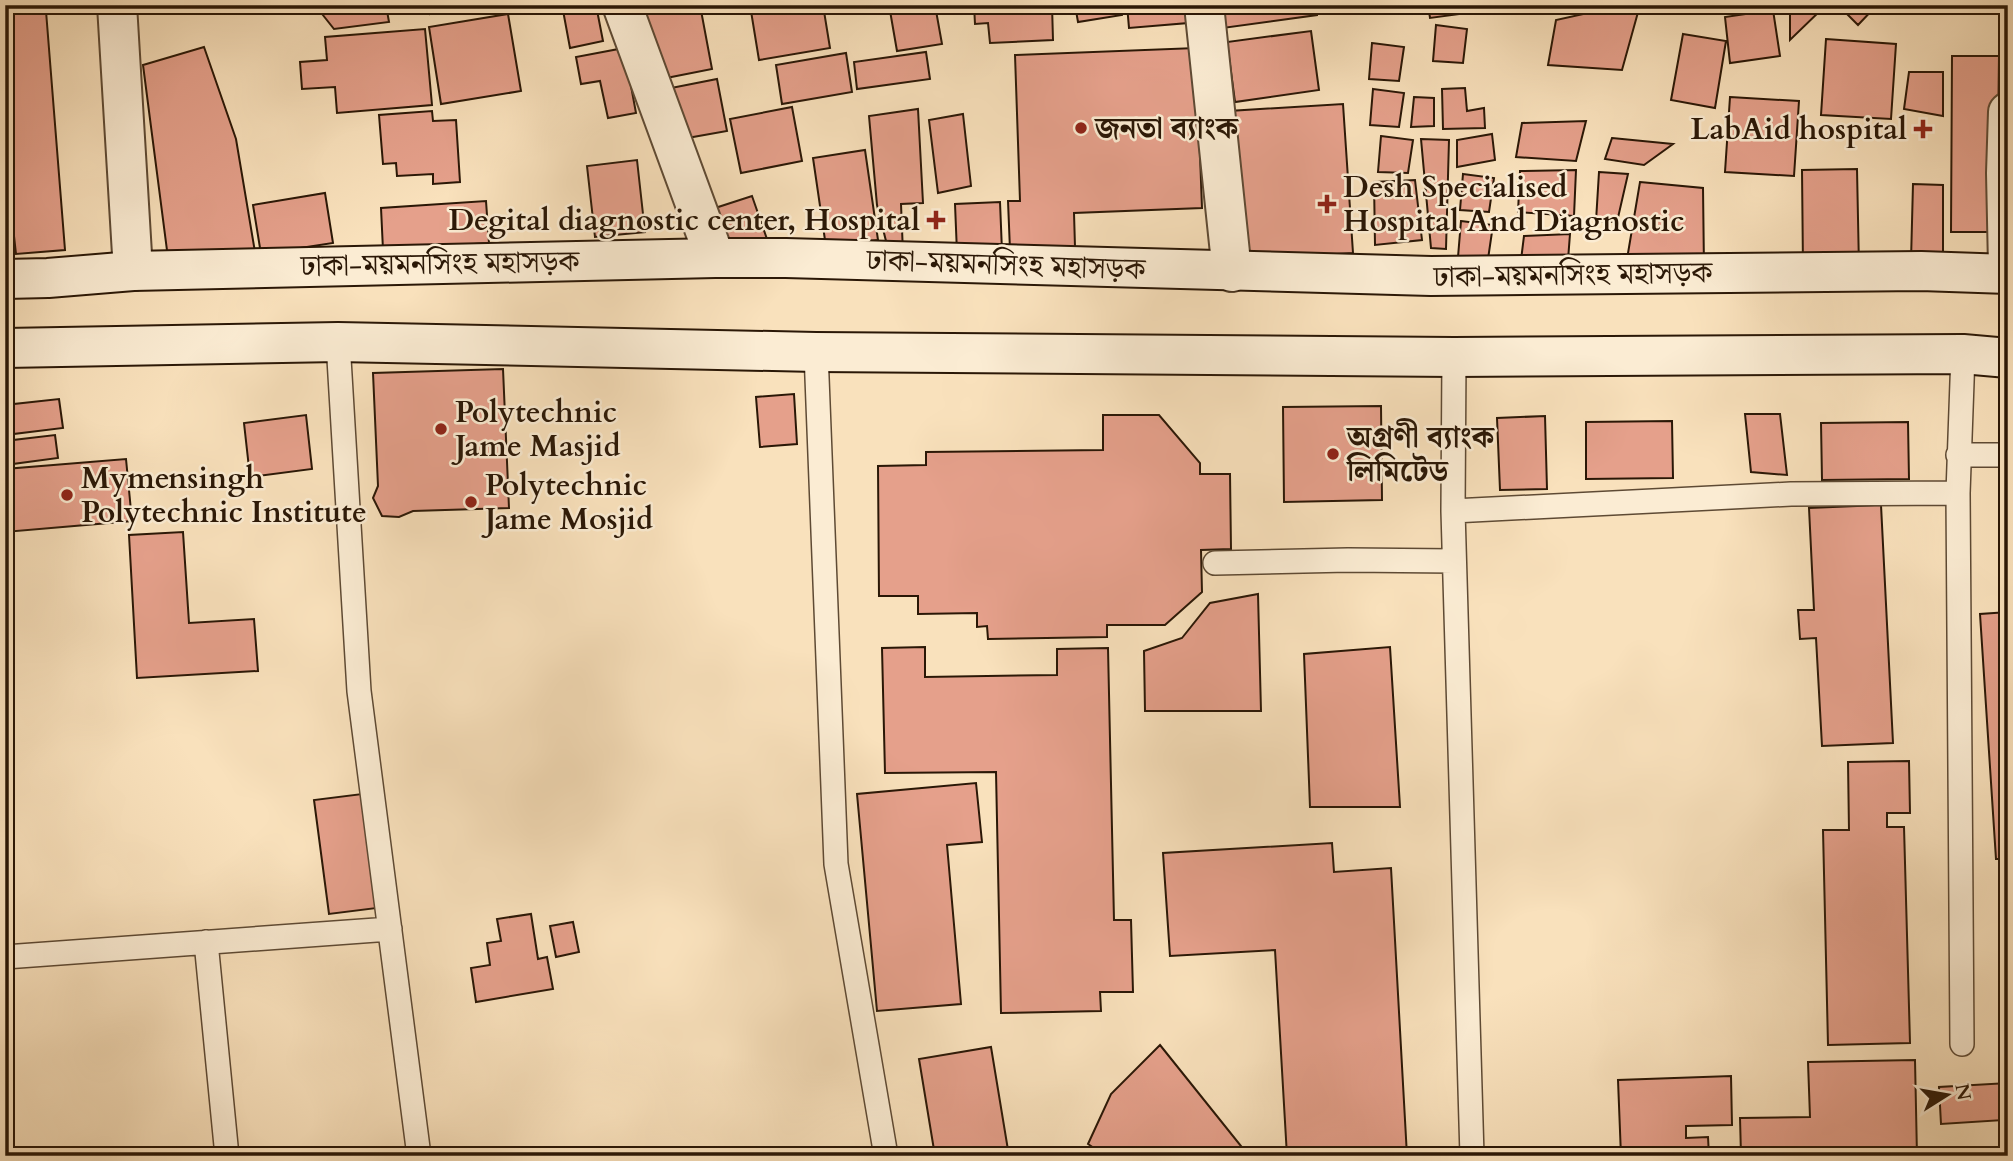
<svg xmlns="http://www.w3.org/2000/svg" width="2013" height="1161" viewBox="0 0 2013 1161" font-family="Cardo,'Noto Serif Bengali',serif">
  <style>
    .building { fill: #e5a08b; stroke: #2a1706; stroke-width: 2 }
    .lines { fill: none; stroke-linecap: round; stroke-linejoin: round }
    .service-casing { stroke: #5e4a34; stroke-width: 26 }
    .minor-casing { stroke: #5e4a34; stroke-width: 42 }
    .secondary-casing { stroke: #2a1706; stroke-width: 42 }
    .service { stroke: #fbecd3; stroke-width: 23 }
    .minor { stroke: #fbecd3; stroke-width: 38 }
    .secondary { stroke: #fbecd3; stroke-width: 38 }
    .poi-dot { fill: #8f2418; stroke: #fbecd3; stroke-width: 2.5 }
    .labels { text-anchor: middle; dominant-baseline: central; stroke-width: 5; stroke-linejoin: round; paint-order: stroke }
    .poi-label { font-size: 30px; font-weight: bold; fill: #2a1706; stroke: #fbecd3; text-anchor: start }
    .street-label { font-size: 30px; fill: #2a1706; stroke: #fbecd3 }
  </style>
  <rect width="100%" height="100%" fill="#f9e1bc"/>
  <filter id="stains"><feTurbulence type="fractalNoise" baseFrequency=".00286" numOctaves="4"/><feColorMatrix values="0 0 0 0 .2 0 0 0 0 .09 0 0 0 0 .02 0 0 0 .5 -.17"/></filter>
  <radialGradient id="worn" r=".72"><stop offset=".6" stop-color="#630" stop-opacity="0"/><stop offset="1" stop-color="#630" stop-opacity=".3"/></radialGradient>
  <path class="building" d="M315 5H386L389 22 334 29Z
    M429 5H468L430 14Z
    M562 5H596L603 41 570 48Z
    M636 5H700L712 69 651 81Z
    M750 5H823L830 48 759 60Z
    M889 5H935L942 44 897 51Z
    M974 5H1052L1053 40 990 43 988 23 975 24Z
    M1075 5H1121L1122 15 1078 22Z
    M1127 5H1186L1188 23 1129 28Z
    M1219 5H1318L1317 15 1223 28Z
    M1428 5H1459L1460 14 1430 18Z
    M1624 5H1640L1622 70 1548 65 1556 20Z
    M1838 5H1877L1858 25Z
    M1824 7 1790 40V12Z
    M1773 10 1780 56 1730 63 1725 17Z
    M46 11 65 250 16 254 12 218H5V14Z
    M508 14 521 91 441 104 429 27Z
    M1436 25 1467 29 1463 63 1433 61Z
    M425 29 432 105 337 113 335 87 302 89 300 62 327 60 325 37Z
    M1311 31 1319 90 1235 102 1227 42Z
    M1683 34 1726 41 1715 108 1671 100Z
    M1826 39 1896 44 1891 119 1821 115Z
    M1372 43 1404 47 1399 81 1369 79Z
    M204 47 236 139 255 252 168 258 143 65Z
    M624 48 636 113 608 118 600 81 581 84 576 57Z
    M1196 48 1202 208 1074 213 1075 247 1010 250 1008 201H1020L1015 55Z
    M926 52 930 79 857 89 854 62Z
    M846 53 852 92 782 104 776 65Z
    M1952 56H1999L1997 232H1951Z
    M1909 72H1943V116L1904 109Z
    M717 79 727 131 676 140 666 89Z
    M1465 88 1467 111 1484 108 1485 128 1443 129 1442 89Z
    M1373 89 1404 93 1399 127 1370 125Z
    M1414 97 1434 98V126L1411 127Z
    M1730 97 1799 101 1794 176 1725 172Z
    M1343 104 1353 253 1239 260 1229 111Z
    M792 107 802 161 741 173 730 119Z
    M918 109 923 203 901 204 903 253H889L877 205 869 116Z
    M432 111 433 121 456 120 460 182 433 184V174L397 176 396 163 383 164 379 115Z
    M963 114 971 186 938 193 929 120Z
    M1586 121 1576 161 1516 157 1522 123Z
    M1492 134 1495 160 1457 167V140Z
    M1381 136 1413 140 1408 173 1378 172Z
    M1612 138 1673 144 1644 165 1605 159Z
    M1421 139 1449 140 1446 249 1431 248Z
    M865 150 878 240 826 247 813 158Z
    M637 160 645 232 595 237 587 166Z
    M1857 169 1859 267H1803L1802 170Z
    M1576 170 1574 216 1518 212 1520 171Z
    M1599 172 1628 174 1617 222 1596 221Z
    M1463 174 1494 178 1489 212 1460 210Z
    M1415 180 1422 240 1375 245 1374 182Z
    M1640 182 1703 188 1704 268 1626 265Z
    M1913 184 1943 185V259L1911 261Z
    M325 193 333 243 261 254 253 205Z
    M752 196 768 242H717L706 211Z
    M486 201 489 243 383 250 381 208Z
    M1000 202 1002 251 957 253 955 204Z
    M1461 221 1493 225 1488 259 1458 257Z
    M1570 234 1568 260H1521L1524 236Z
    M503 369 509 508 413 511 399 517 382 516 373 498 378 486 373 373Z
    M794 394 797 444 760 447 756 397Z
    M59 399 63 428 5 435V405Z
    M1381 406 1382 500 1284 502 1283 407Z
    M1745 414H1780L1787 475 1751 472Z
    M306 415 312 469 250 477 244 423Z
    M1103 415H1159L1200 463V474H1230L1231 549 1201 550 1202 592 1165 625H1107V637L988 639 987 626 977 627V613L918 614V596H879L878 466 926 465V452L1103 450Z
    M1545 416 1547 489 1500 490 1497 418Z
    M1672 421 1673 478 1586 479V422Z
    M1908 422 1909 479 1822 480 1821 423Z
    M55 435 58 458 5 465V441Z
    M126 459 132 521 5 532V469Z
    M1881 505 1893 743 1822 746 1816 638 1800 639 1798 610H1814L1809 508Z
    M183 532 189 623 254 619 258 671 137 678 129 535Z
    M1258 594 1261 711H1145L1144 651 1182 638 1210 603Z
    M2008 612V859H1996L1980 614Z
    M925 647V677L1057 675V649L1108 648 1114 920H1131L1133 992H1100L1101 1011 1001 1013 996 772 885 773 882 648Z
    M1390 647 1400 807H1310L1304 654Z
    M1909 761 1910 813H1887V827H1904L1910 1043 1828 1045 1823 830H1849L1848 762Z
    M976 783 982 842 947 845 961 1004 877 1011 857 794Z
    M362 794 377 908 329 914 314 800Z
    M1332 843 1334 872 1391 868 1407 1156H1287L1275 950 1170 956 1163 853Z
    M531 914 538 959 547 957 553 989 476 1002 471 968 490 965 487 943 501 941 497 919Z
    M573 922 579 952 556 957 550 926Z
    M1160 1045 1249 1156H1106L1088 1144 1111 1094Z
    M991 1047 1009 1156H935L919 1059Z
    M1915 1060 1917 1156H1810V1153L1741 1155 1740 1118 1810 1117 1808 1062Z
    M1731 1076 1732 1125 1686 1126V1138L1708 1137 1709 1156H1621L1618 1080Z
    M2008 1083V1156H2006L2003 1120 1941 1124 1939 1087Z"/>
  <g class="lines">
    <g class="service-casing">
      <path id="service" d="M338 342 359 691 419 1156
        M816 352 836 864 886 1156
        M1454 357 1453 511 1472 1156
        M1958 455H2008
        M1958 493 1963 354
        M1453 511 1791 494 1958 493 1962 1044
        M1215 563 1348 560 1454 561
        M206 942 227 1156
        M5 957 390 929"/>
    </g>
    <g class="minor-casing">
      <path id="minor" d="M117 5 133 271
        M622 5 715 258
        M1204 5 1232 272
        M2008 112 2006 173 2008 266"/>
    </g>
    <g class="secondary-casing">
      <path id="secondary" d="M5 279 48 278 133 271 715 258H786L1431 276 1921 271 2008 274
        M5 348 338 342 816 352 1454 357 1963 354 2008 358"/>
    </g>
    <use href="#service" class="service"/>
    <use href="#minor" class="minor"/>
    <use href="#secondary" class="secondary"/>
  </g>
  <g class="poi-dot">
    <circle cx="1081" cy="128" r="7"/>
    <path d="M1919.5 118.5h7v7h7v7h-7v7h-7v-7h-7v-7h7z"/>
    <path d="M1323.5 193.5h7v7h7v7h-7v7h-7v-7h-7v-7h7z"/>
    <path d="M932.5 209.5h7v7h7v7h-7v7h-7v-7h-7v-7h7z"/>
    <circle cx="441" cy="429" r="7"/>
    <circle cx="1333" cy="454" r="7"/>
    <circle cx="67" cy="495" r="7"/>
    <circle cx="471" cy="502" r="7"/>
  </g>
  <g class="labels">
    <g class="poi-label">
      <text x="1095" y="128">জনতা ব্যাংক</text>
      <text x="1907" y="129" text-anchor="end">LabAid hospital</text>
      <text x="1343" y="187">Desh Specialised<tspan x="1343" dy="34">Hospital And Diagnostic</tspan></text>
      <text x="920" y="220" text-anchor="end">Degital diagnostic center, Hospital</text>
      <text x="455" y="412">Polytechnic<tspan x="455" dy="34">Jame Masjid</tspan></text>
      <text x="1347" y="437">অগ্রণী ব্যাংক<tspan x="1347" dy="34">লিমিটেড</tspan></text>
      <text x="81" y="478">Mymensingh<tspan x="81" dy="34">Polytechnic Institute</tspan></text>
      <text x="485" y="485">Polytechnic<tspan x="485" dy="34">Jame Mosjid</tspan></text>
    </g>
    <g class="street-label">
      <text transform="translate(440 264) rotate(-1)">ঢাকা-ময়মনসিংহ মহাসড়ক</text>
      <text transform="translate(1006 265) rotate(2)">ঢাকা-ময়মনসিংহ মহাসড়ক</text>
      <text transform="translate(1573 275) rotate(-1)">ঢাকা-ময়মনসিংহ মহাসড়ক</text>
    </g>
  </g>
  <rect width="2013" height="1161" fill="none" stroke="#f9e1bc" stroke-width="28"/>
  <rect x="7" y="7" width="1999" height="1147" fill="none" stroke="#2a1706" stroke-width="3.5"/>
  <rect x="14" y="14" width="1985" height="1133" fill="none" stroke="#2a1706" stroke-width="2"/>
  <g transform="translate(1947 1095) rotate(79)" stroke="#fbecd3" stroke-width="5" paint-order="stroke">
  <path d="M0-5L12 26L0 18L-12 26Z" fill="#2a1706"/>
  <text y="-10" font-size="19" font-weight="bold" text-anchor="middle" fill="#2a1706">N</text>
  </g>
  <rect width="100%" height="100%" filter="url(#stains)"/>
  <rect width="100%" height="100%" fill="url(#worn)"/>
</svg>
